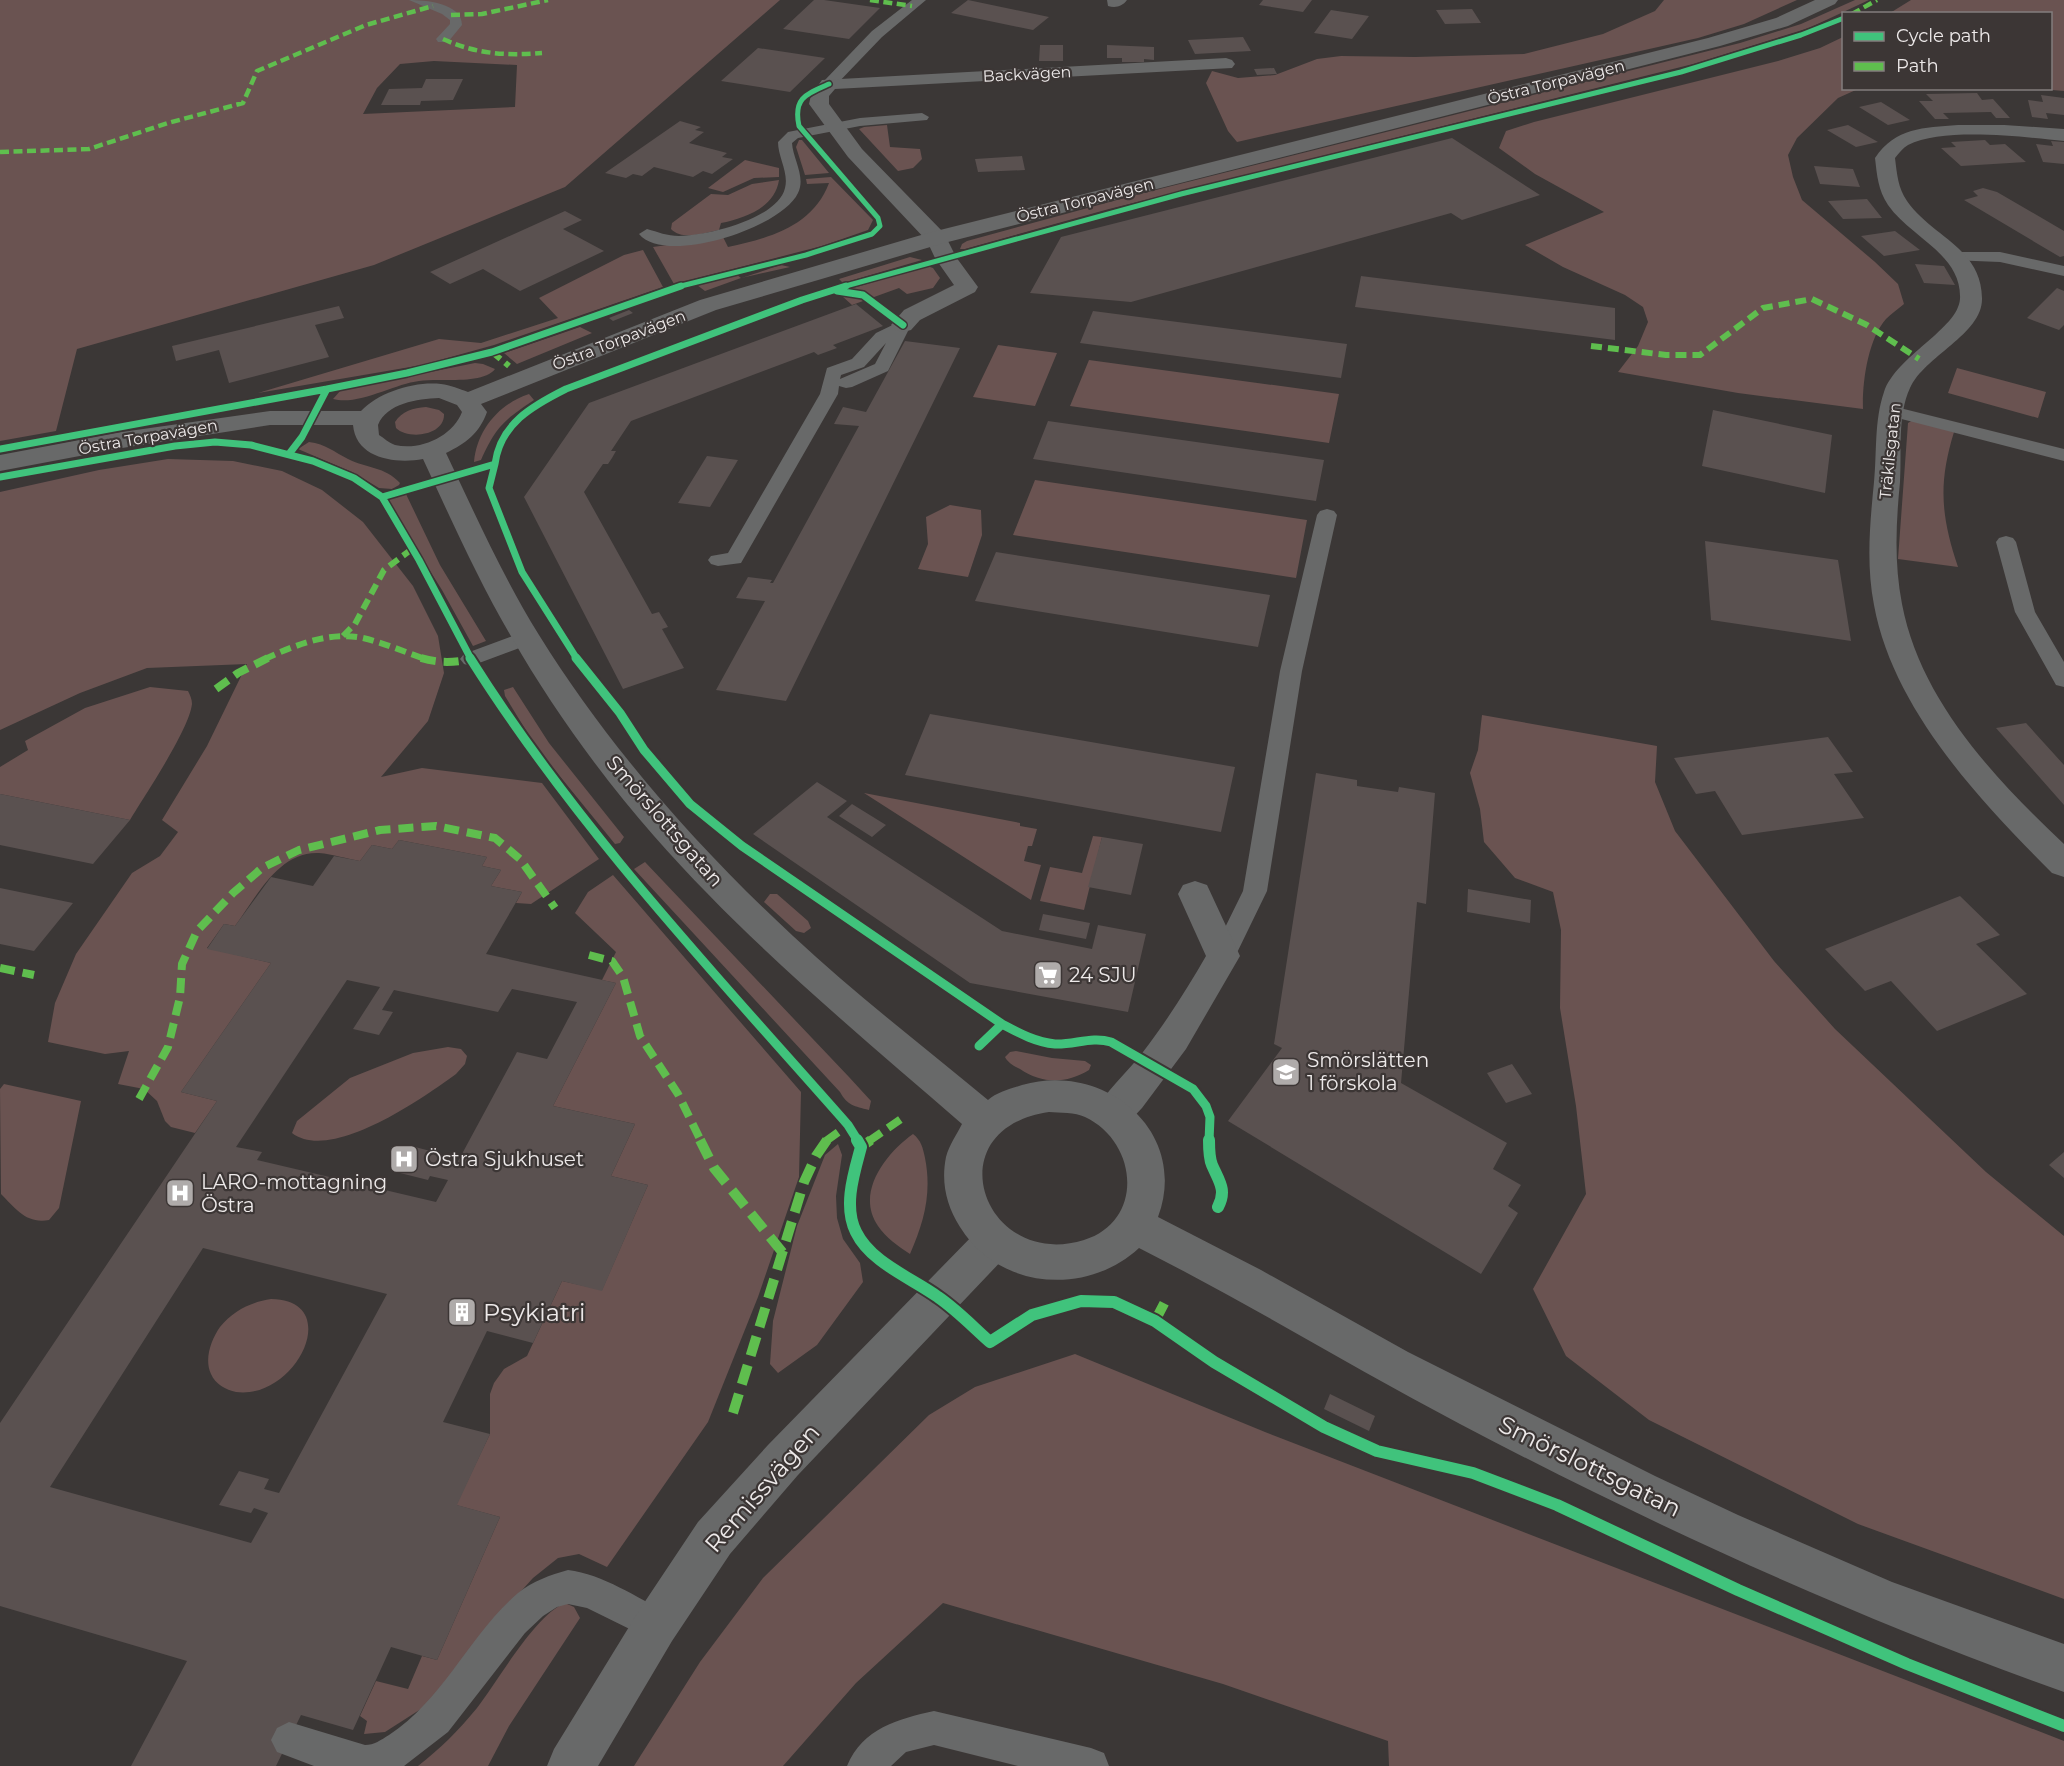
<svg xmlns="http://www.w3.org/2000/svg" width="2064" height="1766" viewBox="0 0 2064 1766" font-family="Montserrat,sans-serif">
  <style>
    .green { fill: #6a5351; fill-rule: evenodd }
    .building { fill: #5a5150; fill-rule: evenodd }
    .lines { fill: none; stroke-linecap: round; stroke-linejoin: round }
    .service { fill: #686969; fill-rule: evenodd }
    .minor { fill: #686969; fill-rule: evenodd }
    .tertiary { fill: #686969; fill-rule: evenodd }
    .quiet-far3 { stroke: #5fbe4e; stroke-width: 4.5; stroke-dasharray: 9 4.5; stroke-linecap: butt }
    .quiet-far2 { stroke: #5fbe4e; stroke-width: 6; stroke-dasharray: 11 6; stroke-linecap: butt }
    .quiet-far1 { stroke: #5fbe4e; stroke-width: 8; stroke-dasharray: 15 8; stroke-linecap: butt }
    .quiet { stroke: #5fbe4e; stroke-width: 10; stroke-dasharray: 20 10; stroke-linecap: butt }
    .cycleway-far3-casing { stroke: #3c3635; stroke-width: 8 }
    .cycleway-far2-casing { stroke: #3c3635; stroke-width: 10 }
    .cycleway-far1-casing { stroke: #3c3635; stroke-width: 13 }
    .cycleway-casing { stroke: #3c3635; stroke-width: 16 }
    .cycleway-far3 { stroke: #40c37c; stroke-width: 5 }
    .cycleway-far2 { stroke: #40c37c; stroke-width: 7 }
    .cycleway-far1 { stroke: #40c37c; stroke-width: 9 }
    .cycleway { stroke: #40c37c; stroke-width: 12 }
    .labels { text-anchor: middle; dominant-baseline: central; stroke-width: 4.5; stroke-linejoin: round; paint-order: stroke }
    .far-street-label { font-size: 16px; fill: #ede9e9; stroke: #3c3635 }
    .street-label { font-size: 20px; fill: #ede9e9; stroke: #3c3635 }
    .poi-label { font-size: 20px; fill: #ede9e9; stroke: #3c3635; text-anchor: start }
    .near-poi-label { font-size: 24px; fill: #ede9e9; stroke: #3c3635; text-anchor: start }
    .near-street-label { font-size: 24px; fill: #ede9e9; stroke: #3c3635 }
  </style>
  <rect width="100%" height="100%" fill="#3b3736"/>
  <path class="green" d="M0 0H780L565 187 374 265 77 349 56 431 0 441ZM434 61 517 65 515 107 363 114 377 88 400 64Z
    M1664 0H1797L1744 24 1698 38 1237 142 1228 131 1206 83 1212 71 1238 78 1275 75 1317 59 1341 56 1415 57 1524 54 1603 34 1655 11Z
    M1855 0H1869L1809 28 1693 64 1109 209 965 249H960L962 244 967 241 1128 197 1740 43 1801 24Z
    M1911 0H2064V91L2040 89 2050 88V14L1890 13Z
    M1843 37 1844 88 1858 89 1838 98 1797 138 1788 155 1793 177 1802 200 1875 262 1898 284 1904 304C1898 309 1891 314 1886 319 1868 339 1862 383 1863 409L1738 393 1618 372 1638 346 1648 322 1643 307 1625 295 1563 267 1525 245 1604 212 1535 174 1499 148 1506 131 1534 122 1778 61 1820 48Z
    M887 125 890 147 920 149 922 159 913 168 898 171 859 129 864 127Z
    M799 140H802L829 173 805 175 796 147Z
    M745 160 779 168V177L754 178 723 192 708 188Z
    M831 177 873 220 868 230 822 246 674 284 653 247 723 237 728 247C770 238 813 226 829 183L807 184 806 179Z
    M779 180C775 208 744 218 721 223L719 230C704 233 683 241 671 229L672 223 711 194 728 195 752 184Z
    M643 250 663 287 494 345 422 365 258 393 439 339 481 343 558 318 539 298 624 255Z
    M910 257 922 260 843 283 839 279Z
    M781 265 790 267 741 278 705 291 697 285 737 275 741 278C756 274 767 269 781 265Z
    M927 266 933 268 940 278 933 288 907 294 899 288 852 305 842 296 843 291Z
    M580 327 592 333 517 364 504 353Z
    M998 345 1057 353 1035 406 973 397Z
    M1089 360 1339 394 1329 443 1070 406Z
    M475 363 483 364 495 369C483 385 438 378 419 381 394 384 358 406 333 399L341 390Z
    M1957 368 2046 392 2038 418 1948 393Z
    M529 394 534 400C504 420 496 427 481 460L474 462C477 430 499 404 529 394Z
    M426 407 439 410 444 414C445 436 408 440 396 428L395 422C402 411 413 408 426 407Z
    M1913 420 1954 432C1938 484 1941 516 1958 567L1898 559 1908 423Z
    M309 442C326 444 334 452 348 459 368 469 384 466 400 483L399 485 392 489 379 488 352 472 298 449Z
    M168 459 233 461 282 471 322 490 363 522 413 586 438 636 444 673 428 721 381 777 422 768 542 783 599 859 531 904 516 903 522 892 491 886 501 870 482 866 487 857 399 840 392 849 372 845 360 861C347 859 333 854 319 853 278 851 256 898 235 926L224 924 207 948 271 963 181 1092 217 1101 195 1133 171 1127 165 1121 157 1101 144 1089 118 1084 129 1051 105 1054 48 1042 55 1003 76 954 132 873 160 856 178 832 162 820 207 746 247 664 147 668 80 693 0 730V492L99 470Z
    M1035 480 1307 520 1296 578 1013 535Z
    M405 492 440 565 486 641 473 646 442 590 386 501 387 498Z
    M950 505 981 510 982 535 968 577 918 569 928 544 926 517Z
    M150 687 188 691C190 695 192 699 192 704 189 730 145 795 130 820L0 794V767L28 750 25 741 85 708Z
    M513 687 549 743 624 837 620 843 615 844 536 747 505 696 504 690Z
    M1482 715 1657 746 1655 782 1675 831 1774 961 1835 1029 1986 1172 2064 1236V1599L1858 1524 1649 1420 1566 1356 1533 1289 1586 1194 1576 1106 1560 1008 1561 930 1553 892 1515 878 1484 842 1480 809 1470 773 1478 750Z
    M864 793 1020 823V826L1037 829 1032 846H1028L1024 861 1041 865 1031 900Z
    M1093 836 1102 837 1084 910 1040 901 1050 867 1082 873Z
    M645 862 849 1077 871 1101 869 1110C854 1106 848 1106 840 1092L634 869Z
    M613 875 801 1092 799 1177 758 1297 708 1422 607 1567 579 1554 558 1558 533 1578 503 1611 435 1700 385 1732 364 1734 367 1721 360 1716 376 1681 408 1689 422 1656 437 1660 500 1517 456 1505 490 1434V1394L494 1383 504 1369 527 1356 562 1281 602 1290 648 1185 611 1176 635 1124 553 1106 616 983 602 980 616 952 575 913 588 892Z
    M770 894H777L808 921 811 928 804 933 796 931 764 902Z
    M448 1047 461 1049 467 1056 465 1064 456 1074C423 1098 331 1163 292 1133L297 1121 350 1078 413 1053Z
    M1016 1051 1052 1058 1085 1061 1091 1065 1089 1070C1066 1084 1042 1084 1020 1069 1014 1066 1008 1063 1005 1057L1010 1052Z
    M4 1084 81 1101 59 1208 49 1220C26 1224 16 1209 1 1194L0 1089Z
    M913 1134C921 1140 923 1148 925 1158 932 1193 924 1222 910 1254 898 1246 886 1238 878 1226 855 1193 886 1153 913 1134Z
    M838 1144 842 1155 836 1196 837 1218 843 1239 860 1263 863 1282 817 1345 778 1373 770 1364 773 1321 797 1226 825 1155Z
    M271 1299C345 1300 296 1400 236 1392 226 1390 215 1384 211 1374 204 1359 211 1340 220 1327 233 1311 251 1302 271 1299Z
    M1075 1354 1265 1432 2064 1741V1766H1389L1388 1741 1223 1684 943 1603 856 1683 783 1766H634L700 1662 763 1578 929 1415 975 1387Z
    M565 1603 574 1607 580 1618 509 1726 488 1766H418C440 1749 459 1730 477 1708 499 1680 534 1616 565 1603Z"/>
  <path class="building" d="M814 0H824L880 8 849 39 783 29Z
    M968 0 1049 17 1033 30 951 13Z
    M1263 0H1312L1303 12 1259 5Z
    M1472 9 1481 23 1445 24 1436 10Z
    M1331 10 1369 16 1352 39 1314 33Z
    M1243 37 1251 51 1195 54 1188 40Z
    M1040 45H1063V61H1039Z
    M1107 45 1154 47V60L1144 59V62H1122V58H1107Z
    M758 48 825 58 790 92 721 81Z
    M1274 68 1277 74 1257 75 1254 69Z
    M426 79H463L453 100 421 101 420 105H381L389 89 422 88Z
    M1977 93 1982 100 1993 99 2010 118H1996L1991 112 1943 113 1949 119H1935L1919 101H1933L1926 94Z
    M2041 95 2064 98V115L2046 113 2048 119 2032 117 2028 100 2043 102Z
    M1881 102 1910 120 1888 125 1859 107Z
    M680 121 701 127 695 130 704 132 689 143 727 153 722 157 733 159 712 174 703 171 693 177 654 167 642 176 633 174 626 178 605 173Z
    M1848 125 1878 142 1856 147 1827 130Z
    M1452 138 1540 195 1462 220 1451 213 1131 302 1030 293 1061 237Z
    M1985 140 1990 145 2005 144 2026 162 1961 166 1941 148 1956 147 1951 142Z
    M2051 141 2064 142V164L2043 162 2036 144 2053 146Z
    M1022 156 1025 170 978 172 975 159Z
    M1814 166 1853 169 1860 187 1820 184Z
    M1983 188 1997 192 2064 231V256L2060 257 1964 200 1978 196 1973 191Z
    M1867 199 1882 218 1843 219 1828 201Z
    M565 211 582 220 563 229 604 251 520 291 483 269 450 284 430 272Z
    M1895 231 1920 250 1884 256 1861 236Z
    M1915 264 1944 266 1955 285 1924 283Z
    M1361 276 1615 308V340L1355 307Z
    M2057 288 2064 291V325L2059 330 2027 318Z
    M856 304 883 326 833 345 837 348 818 355 814 352 631 421 611 451H616L612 458 608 464H603L584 492 652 614 659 612 668 627 662 629 684 668 623 689 524 497 589 403Z
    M339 306 344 318 315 325 329 357 229 383 219 350 176 361 172 346Z
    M629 310 633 313 613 321 609 318Z
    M1093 311 1347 344 1341 378 1080 343Z
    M905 341 960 348 786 701 716 690 765 601 736 598 748 577 772 580 770 583H773L859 426 834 424 843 407 866 412Z
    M1713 410 1832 435 1825 493 1702 466Z
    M1048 421 1324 460 1316 501 1033 459Z
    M707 456 738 460 710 507 678 503Z
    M1705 541 1838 560 1851 641 1711 620Z
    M996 552 1270 595 1258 647 975 601Z
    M930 714 1235 767 1221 832 905 775Z
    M2026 723 2064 765V805L1996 728Z
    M1828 737 1853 772 1834 774 1864 818 1742 835 1715 791 1696 794 1674 758Z
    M1316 773 1357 780V786L1398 792 1399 787 1435 793 1426 904 1417 902 1401 1083 1507 1143 1493 1169 1521 1185 1508 1206 1518 1213 1481 1274 1228 1121 1282 1048 1274 1044Z
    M817 782 847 801 827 817 1002 931 1092 949 1098 925 1146 934 1128 1012 970 983 753 834Z
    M0 794 130 820 93 864 0 845Z
    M852 804 886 825 872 837 839 816Z
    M1102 837 1143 844 1131 895 1088 887Z
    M399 840 487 857 482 866 501 870 491 886 522 892 486 954 616 983 553 1106 635 1124 611 1176 648 1185 602 1291 562 1281 533 1343 487 1331 443 1422 490 1434 457 1505 500 1517 437 1660 391 1647 353 1730 301 1715 276 1766H131L187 1661 0 1606V1423L217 1101 181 1092 271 963 207 949 224 924 235 926 271 877 313 886 334 856 360 861 372 845 392 849ZM347 980 380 987 353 1029 379 1035 393 1012 382 1010 394 990 498 1012 512 989 577 1002 547 1059 517 1052 456 1165 438 1162 442 1154 415 1147 400 1173 428 1180 430 1176 448 1180 436 1202 257 1160 262 1152 236 1147ZM203 1248 387 1294 279 1493 264 1489 269 1479 239 1471 219 1505 251 1513 254 1508 268 1513 251 1543 50 1487Z
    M0 888 73 903 34 951 0 944Z
    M1468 889 1531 900 1530 923 1467 912Z
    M1960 896 2000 935 1976 944 2027 994 1937 1031 1891 981 1865 991 1825 949Z
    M1043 914 1090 923 1086 939 1039 930Z
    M1512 1064 1532 1094 1506 1103 1487 1073Z
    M2064 1152V1178L2049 1165Z
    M1330 1394 1375 1416 1369 1431 1324 1409Z"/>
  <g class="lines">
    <path class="service" d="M409 0C425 0 462 3 462 25L448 42H438L436 39 450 24V20L442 14Z
      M912 0H926L882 37 834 87H824L822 84 824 81 872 31Z
      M922 113 929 117 927 120 860 126 798 138 792 143C793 159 806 177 798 193 782 228 665 266 639 234L647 229C658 232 667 236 679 236 706 236 778 219 785 188 789 173 778 157 778 142L788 132 793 131 860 118Z
      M1956 252H2000L2064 266V276L2000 262 1950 260 1948 257Z
      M903 320 911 325 888 371 852 387 846 388 839 386 838 394 741 563 718 566 711 564 708 560 711 556 728 553 820 394 827 368 852 359 876 333ZM886 343 875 364 840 379 841 375 864 367Z
      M1892 406 2064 449V461L1886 415 1883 411 1886 407Z
      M1327 509 1334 511 1337 515 1302 671 1267 891 1232 963 1223 966 1214 963 1211 956 1243 891 1280 671 1317 515 1320 511Z
      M2006 536 2013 538 2016 542 2035 612 2064 662V687L2056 685 2015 612 1996 542 1999 538Z
      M526 631 533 633 536 638 533 643 471 666 464 664 460 659 464 654Z
      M568 1570C603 1574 637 1598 668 1613L673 1625 668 1637 656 1642 587 1608 568 1604 557 1607 543 1616 525 1633 448 1732 404 1766H314L277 1752 271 1740 277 1728 289 1722 365 1745C374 1745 381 1740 389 1735 445 1698 469 1635 518 1593 533 1581 550 1575 568 1570Z
      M934 1711 1091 1748 1104 1753 1109 1766H1018L934 1745 906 1752 891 1766H847C863 1728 898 1719 934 1711Z"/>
    <path class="minor" d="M1107 0H1127C1122 7 1115 8 1108 6Z
      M1226 58 1232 60 1235 64 1232 68 835 89 829 96V104L862 149 944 233 956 257 978 287 975 292 920 320 911 330 903 332 895 330 891 325 904 310 954 285 935 258 927 241 848 157 809 104 811 95 822 80Z
      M1958 125H2004L2064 129V141C2024 137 1943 127 1908 145 1903 148 1899 153 1895 158 1897 174 1898 188 1907 201 1932 237 1981 247 1982 298 1983 334 1924 356 1910 388 1897 416 1902 452 1900 482 1896 523 1894 563 1902 604 1920 700 1995 779 2064 844V877L2052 873C1980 801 1893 709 1874 605 1866 564 1870 523 1874 482 1877 453 1874 421 1884 392 1896 356 1958 329 1960 299 1962 254 1911 238 1888 205 1878 190 1877 175 1875 158 1896 127 1923 128 1958 125Z
      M1195 881 1207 885 1240 956 1186 1049 1142 1108 1126 1125 1113 1130 1100 1125 1094 1114C1105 1091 1127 1073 1143 1052 1166 1022 1187 989 1206 956L1178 894 1183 885Z
      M993 1224 1007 1229 1013 1242 1007 1255 798 1475 730 1554 672 1641 598 1766H547L554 1749 640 1609 698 1522 768 1445 979 1229Z"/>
    <path class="tertiary" d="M1815 0H1838L1835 4 1788 26 1720 46 944 243 716 310 481 404 487 412C479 434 466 443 446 453 475 514 503 577 539 635 608 746 697 847 793 936 855 994 923 1046 988 1100 997 1092 1010 1089 1022 1085 1104 1061 1190 1131 1158 1217L1261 1270 1408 1352 1655 1476 1738 1515 1892 1582 2064 1644V1692C1856 1618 1656 1527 1460 1424 1352 1367 1248 1303 1139 1248 1086 1297 998 1289 960 1227 946 1205 941 1182 946 1157 949 1145 957 1134 962 1124 856 1032 747 942 654 836 602 777 551 706 512 638 478 580 451 519 423 459 396 464 356 459 353 425H270L122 448 0 471V455L122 432 270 411H361C379 392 415 381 441 384 450 385 460 389 468 392L700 300 928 233 1708 38 1776 18ZM439 398 457 405 462 412C453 436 421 451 395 445 389 443 384 438 379 435L378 425C387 403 417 399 439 398ZM1049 1112C1060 1113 1075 1112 1085 1117 1138 1142 1145 1221 1084 1240 984 1271 933 1129 1049 1112Z"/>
    <path class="quiet-far3" d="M870 0 912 6
      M1852 14 1877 0
      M451 15 482 14 548 0
      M443 39C476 54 506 56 542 53
      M0 152 89 149 168 123 243 103 257 71 366 25 433 6"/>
    <path class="quiet-far2" d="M1591 346 1666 355H1700L1763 308 1812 299 1867 325 1919 359
      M492 352 509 366
      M343 636 355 624 384 570 412 549
      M265 659C295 645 330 631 363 638 384 643 405 652 425 659"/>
    <path class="quiet-far1" d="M421 658C438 663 453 663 471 659
      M216 689 238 673 268 658
      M589 955 612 961 623 977 640 1036 678 1094 701 1141
      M0 968 34 975
      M139 1099 168 1047 180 997 182 964 197 931 233 893 262 868 299 850 380 830 436 826 495 838 520 859 555 908
      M826 1141 848 1125
      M869 1141 904 1117"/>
    <path class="quiet" d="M700 1140 714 1168 783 1253
      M861 1147 871 1140
      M1155 1321 1167 1298
      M733 1413 804 1182 816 1156 827 1140"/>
    <g class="cycleway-far3-casing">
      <path id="cycleway-far3" d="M677 287 806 255 872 234 880 226 878 218 799 126C793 98 806 94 829 84
        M842 287 1181 194 1681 72 1801 35 1844 18"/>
    </g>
    <g class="cycleway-far2-casing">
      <path id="cycleway-far2" d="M837 291 863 295 903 325
        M327 389 407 373 492 352 681 286
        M0 449 327 389 302 437 289 454
        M495 464 489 488 522 572 577 659
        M0 477 175 446 215 442 251 445 313 461 354 478 382 497 419 560 471 659
        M382 497 495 464C500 424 532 406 566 389L802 300 846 286"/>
    </g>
    <g class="cycleway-far1-casing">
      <path id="cycleway-far1" d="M470 658C577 828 716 975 848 1125L858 1141
        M576 658 620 713 644 750 690 804 742 846 1002 1024
        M979 1046 1002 1024C1019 1033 1035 1042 1055 1044 1074 1045 1092 1036 1111 1042L1193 1089 1206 1106 1210 1117 1209 1141"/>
    </g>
    <g class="cycleway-casing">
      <path id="cycleway" d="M857 1140 861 1147C854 1173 843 1206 856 1232 871 1263 912 1278 938 1297 957 1310 973 1327 990 1342L1032 1315 1081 1301 1114 1302 1155 1321 1214 1362 1324 1427 1377 1451 1473 1473 1557 1505 1738 1590 1907 1664 2064 1726
        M1209 1140C1209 1148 1209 1158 1212 1165 1219 1181 1227 1190 1218 1207"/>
    </g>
    <use href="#cycleway-far3" class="cycleway-far3"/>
    <use href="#cycleway-far2" class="cycleway-far2"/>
    <use href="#cycleway-far1" class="cycleway-far1"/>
    <use href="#cycleway" class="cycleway"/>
  </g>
  <defs>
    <g id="supermarket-square" transform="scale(1.5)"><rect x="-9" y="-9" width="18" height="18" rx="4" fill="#afabaa" stroke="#3c3635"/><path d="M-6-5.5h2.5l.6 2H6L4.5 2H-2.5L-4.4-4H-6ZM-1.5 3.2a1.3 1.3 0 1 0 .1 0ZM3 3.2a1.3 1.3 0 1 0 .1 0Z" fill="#fff"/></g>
    <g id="school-square" transform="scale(1.5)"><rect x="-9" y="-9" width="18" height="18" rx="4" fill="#afabaa" stroke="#3c3635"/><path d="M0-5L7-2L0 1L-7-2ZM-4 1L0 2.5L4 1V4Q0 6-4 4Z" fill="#fff"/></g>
    <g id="hospital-square" transform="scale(1.5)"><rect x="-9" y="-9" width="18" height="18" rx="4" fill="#afabaa" stroke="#3c3635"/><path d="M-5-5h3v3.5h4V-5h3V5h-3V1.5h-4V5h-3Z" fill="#fff"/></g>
    <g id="building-square" transform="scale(1.5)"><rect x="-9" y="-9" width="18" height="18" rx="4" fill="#afabaa" stroke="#3c3635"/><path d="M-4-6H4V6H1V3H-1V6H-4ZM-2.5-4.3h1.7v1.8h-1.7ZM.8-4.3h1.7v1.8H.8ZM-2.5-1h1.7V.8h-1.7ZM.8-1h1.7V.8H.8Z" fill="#fff"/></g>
  </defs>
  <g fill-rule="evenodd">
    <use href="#supermarket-square" x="1048" y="975"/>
    <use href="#school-square" x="1286" y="1072"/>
    <use href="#hospital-square" x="404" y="1159"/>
    <use href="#hospital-square" x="180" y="1193"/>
    <use href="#building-square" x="462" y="1312"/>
  </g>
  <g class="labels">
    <g class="far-street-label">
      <text transform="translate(1027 74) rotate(-3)">Backvägen</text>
      <text transform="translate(1556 82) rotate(-14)">Östra Torpavägen</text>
      <text transform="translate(1085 200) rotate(-14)">Östra Torpavägen</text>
      <text transform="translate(619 340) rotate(-21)">Östra Torpavägen</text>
      <text transform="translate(148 437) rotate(-10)">Östra Torpavägen</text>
      <text transform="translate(1890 451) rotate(-84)">Träkilsgatan</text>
    </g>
    <g class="street-label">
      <text transform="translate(665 821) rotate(49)">Smörslottsgatan</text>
    </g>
    <g class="poi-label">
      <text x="1069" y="975">24 SJU</text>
      <text x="1307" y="1060">Smörslätten<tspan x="1307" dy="23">1 förskola</tspan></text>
      <text x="425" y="1159">Östra Sjukhuset</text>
      <text x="201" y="1182">LARO-mottagning<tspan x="201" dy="23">Östra</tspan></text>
    </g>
    <g class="near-poi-label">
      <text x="483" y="1312">Psykiatri</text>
    </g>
    <g class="near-street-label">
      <text transform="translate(1590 1466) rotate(26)">Smörslottsgatan</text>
      <text transform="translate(762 1488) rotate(-49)">Remissvägen</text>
    </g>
  </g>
  <rect x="1842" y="12" width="210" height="78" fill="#3c3635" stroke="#837e7d" stroke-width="1.5"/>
  <rect x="1854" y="32" width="30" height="9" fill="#40c37c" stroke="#837e7d" stroke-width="1.5"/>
  <text x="1896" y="42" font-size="18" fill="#ede9e9">Cycle path</text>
  <rect x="1854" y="62" width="30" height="9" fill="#5fbe4e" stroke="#837e7d" stroke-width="1.5"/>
  <text x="1896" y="72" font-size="18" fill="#ede9e9">Path</text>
</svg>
